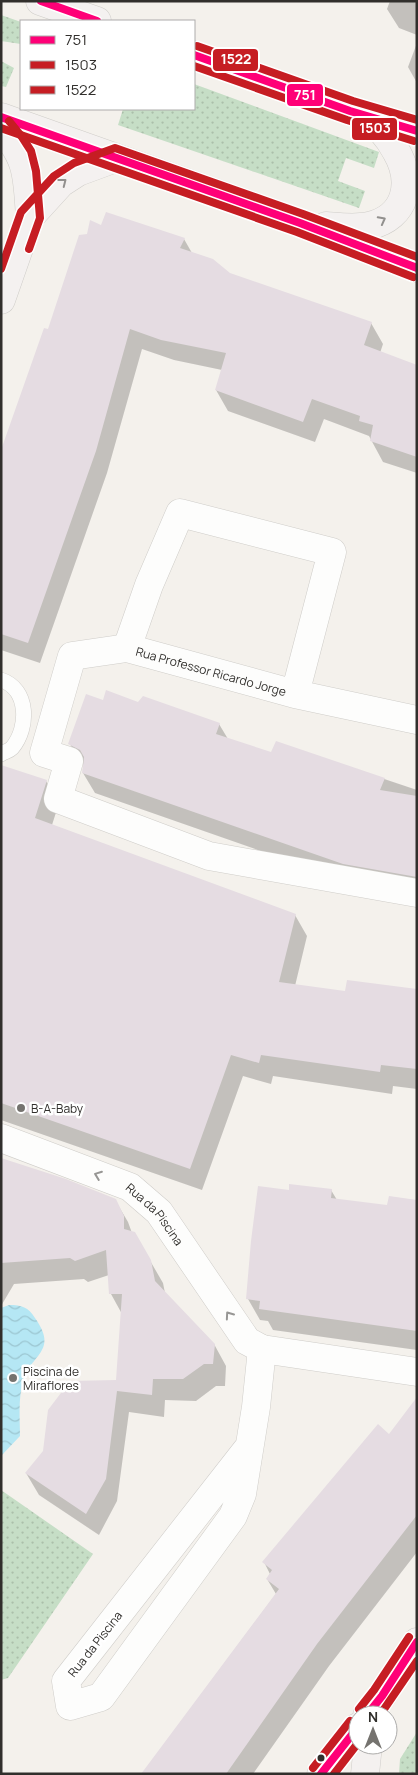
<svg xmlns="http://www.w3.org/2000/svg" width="418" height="1775" viewBox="0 0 418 1775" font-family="Manrope,sans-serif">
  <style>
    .grass { fill: url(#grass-dots) }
    .water { fill: url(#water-waves) }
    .shadow { fill: #0003 }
    .building { fill: #e5dce2 }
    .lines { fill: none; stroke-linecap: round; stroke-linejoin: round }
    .lane-casing { stroke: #cfcdc9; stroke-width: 16 }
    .street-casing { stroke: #cfcdc9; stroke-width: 29 }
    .secondary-casing { stroke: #cfcdc9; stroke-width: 29 }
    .lane { stroke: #fdfdfc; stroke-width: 15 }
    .street { stroke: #fdfdfc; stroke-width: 28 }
    .secondary { stroke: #f4f1f0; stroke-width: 28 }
    .bus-1-casing { stroke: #fff; stroke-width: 11 }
    .bus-2-casing { stroke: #fff; stroke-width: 11 }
    .bus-3-casing { stroke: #fff; stroke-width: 11 }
    .bus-1 { stroke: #f07; stroke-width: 8 }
    .bus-2 { stroke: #c61d23; stroke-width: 8 }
    .bus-3 { stroke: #c61d23; stroke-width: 8 }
    .oneway { stroke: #92908e }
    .oneway2 { stroke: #979694 }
    .poi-dot { fill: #75736f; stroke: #fff; stroke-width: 2 }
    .bus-dot { fill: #312f2c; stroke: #fff; stroke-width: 2 }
    .labels { text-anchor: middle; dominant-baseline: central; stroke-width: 5; stroke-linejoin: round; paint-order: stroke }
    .street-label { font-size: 12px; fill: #312f2c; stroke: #fff }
    .poi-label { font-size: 12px; fill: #312f2c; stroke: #fff; text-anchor: start }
    .line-badge { stroke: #fff; stroke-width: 2 }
    .badge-label { font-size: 14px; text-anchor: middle; font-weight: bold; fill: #fff }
  </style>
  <defs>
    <pattern id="grass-dots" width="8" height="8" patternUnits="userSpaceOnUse" patternTransform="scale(1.25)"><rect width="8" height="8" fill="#c6dec6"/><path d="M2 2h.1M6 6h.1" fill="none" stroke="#abbfaa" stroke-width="1.8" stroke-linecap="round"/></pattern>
    <pattern id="water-waves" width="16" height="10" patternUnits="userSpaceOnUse" patternTransform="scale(1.25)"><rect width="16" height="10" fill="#b5e7f4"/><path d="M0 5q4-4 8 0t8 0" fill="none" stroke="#9cc6d1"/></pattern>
  </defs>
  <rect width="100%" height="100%" fill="#f4f1ec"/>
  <path class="grass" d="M1 15 21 22V44L1 41Z
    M1 61 14 68 6 87 1 86Z
    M194 84 379 152 374 168 346 158 338 181 365 191 359 208 118 125 123 109H194Z
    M1 1490 93 1554 8 1678 1 1680Z
    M417 1732V1774H399L400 1759Z"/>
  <path class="water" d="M9 1305C22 1305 28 1307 35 1318 59 1352 31 1353 23 1382 18 1399 20 1419 20 1436L1 1456V1308Z"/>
  <path class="shadow" d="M390 1H417V35L399 28 387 9Z
    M417 43V83L408 67Z
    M102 227 184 239 192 253 229 274 371 323 383 344 380 353 417 366V473L383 462 369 436 324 419 315 442 228 411 216 390 222 370 174 360 142 349 107 473 40 663 1 650V454L48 331 88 235Z
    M103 702 139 704 219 724 228 739 272 754 277 743 417 790V895L355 884 95 793 83 773 84 766 81 764 70 744Z
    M1 767 46 781 59 803 52 825 295 915 307 936 295 986 417 1003V1089L393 1086 392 1094 273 1076 271 1084 243 1076 202 1190 1 1120Z
    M1 1159 115 1200 128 1222 132 1233H134L163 1283 165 1293 214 1344 226 1366 225 1386H216L196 1401 165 1400 164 1417 129 1412 117 1501 99 1535 39 1495 26 1473 117 1381 122 1314 111 1294 109 1275 88 1282 84 1279 14 1284 1 1306Z
    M331 1190 337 1200 388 1207 417 1201V1350L273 1330 268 1321 260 1320 248 1299 290 1191Z
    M417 1428V1552L329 1666 253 1774H142L276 1594 267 1579 270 1574 264 1562 389 1436Z"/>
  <path class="building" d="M106 212 185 238 180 248 213 259 230 273 372 322 364 345 417 365V457L370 441 373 425 359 421 360 416 312 399 303 422 215 390 226 353 161 340 130 329 96 451 28 643 1 634V450L44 328 48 329 79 235 87 234 90 220 101 225Z
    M106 690 138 702 143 696 220 723 216 734 271 752 276 741 385 778 380 790 417 796V877L343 864 82 773 84 757 80 750 68 744 86 694 103 700Z
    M1 765 47 780 35 818 296 914 279 982 345 991 347 980 417 989V1069L381 1065 380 1072 261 1055 259 1063 231 1055 190 1169 1 1103Z
    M1 1158 66 1179 116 1199 124 1216V1229L135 1232 151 1260 155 1281 215 1344 213 1364H204L183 1379H153L152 1395 117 1391 106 1479 86 1514 25 1473 43 1451 48 1410 70 1381 116 1380 122 1294H109L106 1250 75 1261 70 1258 1 1263Z
    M289 1184 332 1189 331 1198 387 1205 389 1196 417 1200V1331L259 1309 260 1301 246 1299 251 1241 258 1186 289 1190Z
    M417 1397V1515L317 1644 226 1774H141L279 1589 266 1579 272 1570 262 1562 378 1424 389 1434Z"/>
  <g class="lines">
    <g class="lane-casing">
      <path id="lane" d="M1 680C29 689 29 728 12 748 9 751 4 752 1 754"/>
    </g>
    <g class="street-casing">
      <g id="street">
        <path d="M127 648 72 656 44 753 69 761 58 799 209 856 417 893"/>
        <path id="s1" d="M295 694 332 552 180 513 149 585 127 648 295 694 417 720"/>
        <path id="s2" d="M1 1138 130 1187 159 1212 247 1341 262 1349 417 1372"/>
        <path d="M249 1447 66 1681 70 1706 101 1697 233 1516 242 1494 256 1407 262 1349"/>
      </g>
    </g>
    <g class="secondary-casing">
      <path id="secondary" d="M40 1 97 21
        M194 55 350 111 417 131
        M1 117 300 223 417 268
        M1 128C29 160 27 177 30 217
        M326 226C340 227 355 229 369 226 407 217 414 182 396 151 389 138 379 125 365 118
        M1 300 30 217 61 183 78 172 116 158
        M367 1715 382 1696 417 1642
        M321 1774 358 1727
        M365 1774 368 1745"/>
    </g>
    <use href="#lane" class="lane"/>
    <use href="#street" class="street"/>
    <use href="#secondary" class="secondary"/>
    <g class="bus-1-casing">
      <path id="bus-1" d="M41 1 97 21
        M194 55 350 111 417 131
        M1 117 300 223 417 268
        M367 1715 382 1696 417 1642
        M321 1774 358 1727"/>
    </g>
    <g class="bus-2-casing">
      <path id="bus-2" d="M194 66 347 120 414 141
        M1 128 297 232 413 277
        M380 1715 417 1661
        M334 1774 358 1743"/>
    </g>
    <g class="bus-3-casing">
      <path id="bus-3" d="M197 46 353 101 417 120
        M9 121 22 137 31 151 36 171 40 218 29 249
        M1 269 21 212 54 176 74 163 115 148 303 214 417 257
        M359 1709 374 1690 409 1637
        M313 1768 350 1721"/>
    </g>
    <use href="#bus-1" class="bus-1"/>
    <use href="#bus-2" class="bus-2"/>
    <use href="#bus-3" class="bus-3"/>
  </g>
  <defs><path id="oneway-chevron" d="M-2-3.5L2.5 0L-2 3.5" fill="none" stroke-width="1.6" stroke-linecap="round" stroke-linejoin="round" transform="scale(1.25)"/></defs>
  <g class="oneway">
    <use href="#oneway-chevron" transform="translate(63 182) rotate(-38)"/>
    <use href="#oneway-chevron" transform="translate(382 220) rotate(-28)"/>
  </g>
  <g class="oneway2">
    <use href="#oneway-chevron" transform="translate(98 1175) rotate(-159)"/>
    <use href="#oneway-chevron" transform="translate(229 1315) rotate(-125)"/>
  </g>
  <g class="poi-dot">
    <circle cx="21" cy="1108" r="5"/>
    <circle cx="13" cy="1378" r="5"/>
  </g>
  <circle class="bus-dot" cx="321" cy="1758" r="4.5"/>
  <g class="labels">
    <g class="street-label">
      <text stroke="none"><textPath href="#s1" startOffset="536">Rua Professor Ricardo Jorge</textPath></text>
      <text stroke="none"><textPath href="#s2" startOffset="175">Rua da Piscina</textPath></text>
      <text transform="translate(95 1644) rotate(-52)">Rua da Piscina</text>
    </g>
    <g class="poi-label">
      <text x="31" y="1108">B-A-Baby</text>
      <text x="23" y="1371">Piscina de<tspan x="23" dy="14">Miraflores</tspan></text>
    </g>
  </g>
  <g class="line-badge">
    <rect x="212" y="48" width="47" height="24" rx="5" fill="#c61d23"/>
    <rect x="286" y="83" width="38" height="24" rx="5" fill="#f07"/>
    <rect x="351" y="117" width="47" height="24" rx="5" fill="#c61d23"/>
  </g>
  <g class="badge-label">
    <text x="236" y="64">1522</text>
    <text x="305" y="100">751</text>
    <text x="375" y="133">1503</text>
  </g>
  <rect width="418" height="1775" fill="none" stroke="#312f2c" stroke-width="5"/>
  <rect x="20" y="20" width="175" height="90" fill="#ffffff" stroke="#adacab"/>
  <rect x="30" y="36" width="25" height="8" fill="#ff0077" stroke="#adacab"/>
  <text x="65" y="45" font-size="15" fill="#312f2c">751</text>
  <rect x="30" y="61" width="25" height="8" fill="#c61d23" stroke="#adacab"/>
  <text x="65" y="70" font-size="15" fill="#312f2c">1503</text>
  <rect x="30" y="86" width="25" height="8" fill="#c61d23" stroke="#adacab"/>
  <text x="65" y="95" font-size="15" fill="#312f2c">1522</text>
  <g transform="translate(373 1730)"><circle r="24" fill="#ffffff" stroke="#adacab"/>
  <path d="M0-4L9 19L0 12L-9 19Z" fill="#75736f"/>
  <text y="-8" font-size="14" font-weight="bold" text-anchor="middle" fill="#312f2c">N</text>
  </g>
</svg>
